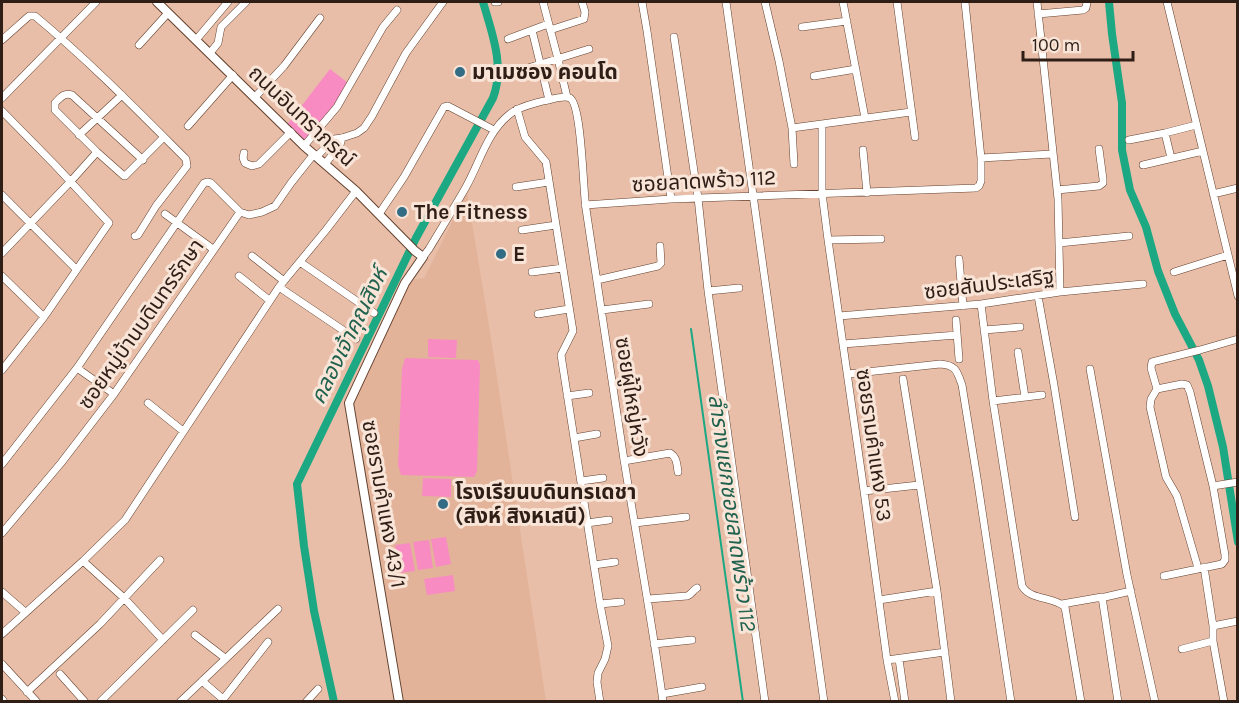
<svg xmlns="http://www.w3.org/2000/svg" width="1239" height="703" viewBox="0 0 1239 703" font-family="Karla,'Noto Sans Thai',sans-serif">
  <style>
    .built { fill: #e3b399 }
    .green { fill: #f88bc2 }
    .lines { fill: none; stroke-linecap: round; stroke-linejoin: round }
    .stream { stroke: #1ba883; stroke-width: 2 }
    .canal { stroke: #1ba883; stroke-width: 8 }
    .minor-casing { stroke: #64412e; stroke-width: 8 }
    .tertiary-casing { stroke: #64412e; stroke-width: 10 }
    .minor { stroke: #fff; stroke-width: 7 }
    .tertiary { stroke: #fff; stroke-width: 8 }
    .poi-dot { fill: #336c85; stroke: #f9e4d8; stroke-width: 2 }
    .labels { text-anchor: middle; dominant-baseline: central; stroke-width: 6; stroke-linejoin: round; paint-order: stroke }
    .poi-label { font-size: 21px; font-weight: bold; fill: #2e1e16; stroke: #f9e4d8; text-anchor: start }
    .street-label { font-size: 21px; fill: #2e1e16; stroke: #f9e4d8 }
    .water-label { font-size: 22px; font-style: italic; fill: #20624e; stroke: #f9e4d8 }
  </style>
  <rect width="100%" height="100%" fill="#e8bea8"/>
  <path class="built" d="M467 192 491 338 546 701H404L353 405 411 280 424 278Z"/>
  <path class="green" d="M330 69 352 86 305 146 286 126Z
    M428 339 457 340 456 358 428 357Z
    M405 358 478 360 480 365 477 471 474 477 401 475 398 465 402 369Z
    M423 478 451 479V497L422 496Z
    M446 537 451 564 436 567 431 539Z
    M429 540 433 568 418 570 413 542Z
    M410 543 415 571 400 573 395 545Z
    M453 575 455 591 427 595 424 579Z"/>
  <g class="lines">
    <path class="stream" d="M691 329 743 702"/>
    <path class="canal" d="M1109 2 1112 34 1122 103V150L1130 190 1146 227 1158 271 1175 314 1199 360 1208 386 1223 447 1238 542
      M334 702 314 611 304 546 297 484 416 238 493 98C505 66 492 33 483 2"/>
    <g class="minor-casing">
      <path id="minor" d="M495 2H498
        M543 2 558 59 567 97
        M642 2 647 31 671 199
        M726 2 824 702
        M765 2 779 61 792 128 794 164
        M843 2 865 118
        M897 2 915 137
        M1037 2 1058 199 1060 292
        M1167 2 1238 296
        M1038 14 1083 10 1086 8 1087 2
        M548 24 532 30 549 100
        M802 27 847 21
        M550 30 584 19 585 12 582 2
        M674 37 698 198 708 291 765 702
        M508 39 532 30
        M2 40 29 16H35C88 60 137 110 186 159L187 166 156 206 138 235 135 236
        M196 40 228 2
        M139 45 168 13
        M210 53 218 43 221 27 246 2
        M515 72 589 49
        M814 76 856 69
        M255 97 284 66 320 18
        M2 98 96 2
        M517 109 525 137 546 162 573 331 561 355 600 604 608 646 605 659 598 673 597 682 600 702
        M2 111 55 165 109 223 44 317 2 370
        M822 124V193L828 240 864 491 887 660 895 702
        M188 126 233 75
        M792 128 911 112
        M1165 133 1171 158
        M79 135 122 95
        M1129 140 1165 133 1196 125
        M304 146 337 107 383 27 397 10
        M863 150 867 193
        M97 152 55 110V103C60 98 64 92 72 95L143 160
        M244 153 243 158 245 163 252 166 259 164 291 132
        M317 156 334 139 342 138 357 133 364 128 372 116 406 53 443 2
        M981 158 1052 154
        M325 164 340 145 342 138
        M1143 165 1203 151
        M516 187 549 182
        M1057 190 1099 186 1103 183V179L1099 149
        M1213 194 1238 188
        M2 195 76 269
        M585 205 671 199 976 188 979 186 981 181V158L965 2
        M165 214 213 249
        M379 214 404 177 444 107 448 106 494 130
        M522 230 556 225
        M828 240 881 239
        M1059 243 1129 236
        M2 253 71 181 97 152 124 176H125L164 137
        M252 256 284 281
        M423 257 429 249C441 229 454 208 466 187 480 162 487 132 510 114 518 107 533 104 543 101 550 100 564 95 570 98 582 105 583 191 586 209 599 292 611 376 624 460 637 540 652 621 663 702
        M959 259 963 306
        M300 262 374 313
        M532 272 563 268
        M1174 272 1228 255
        M2 276 44 317
        M239 276 269 300
        M597 280 658 266 661 263 660 246
        M279 287 356 339
        M708 291 739 288
        M1038 296 1054 385 1075 517
        M981 304 993 401 1022 586C1031 601 1053 596 1065 607L1081 702
        M602 310 649 304
        M538 314 569 309
        M839 316 981 304 1060 292 1143 284
        M956 320 959 359
        M984 330 1020 327
        M843 344 957 335
        M1018 352 1025 397
        M77 368 114 394
        M1090 369 1127 575 1155 702
        M848 374 940 364C956 365 957 371 962 385L978 484 1011 702
        M903 379 937 591 951 702
        M1157 389 1151 368 1152 362 1200 350 1238 339
        M567 396 589 393
        M993 401 1042 395
        M148 403 183 431
        M574 438 597 434
        M624 461 670 453C677 457 677 465 678 472
        M2 464 77 368 204 183 207 182 211 183 240 212
        M581 481 603 478
        M1213 486 1238 482
        M864 491 919 485
        M587 523 609 520
        M635 523 686 517
        M2 533 61 463 114 394 240 212 249 215 262 212 275 206 291 183 314 154
        M83 561 124 598 163 640
        M594 565 615 562
        M1204 567 1213 626V641L1224 702
        M1164 576 1222 564 1225 560V555L1213 486 1190 392 1187 385 1182 384 1157 389 1151 399 1150 407 1166 477 1177 496 1198 568
        M2 592 25 612
        M1105 597 1131 591
        M648 599 687 596C691 595 693 590 697 588
        M879 600 937 591
        M600 604 621 602
        M1062 604 1102 597 1118 702
        M1213 626 1238 621
        M2 634 83 561 125 520 279 287 326 230 356 191
        M195 635 225 658
        M654 644 692 640
        M1182 649 1213 641
        M899 659 905 702
        M887 660 945 652
        M2 664 37 702
        M60 674 85 702
        M202 681 223 699
        M27 692 100 624 160 560
        M662 694 702 687
        M2 699 4 702
        M100 702 193 610
        M180 702 278 609
        M221 702 268 642
        M306 702 318 689"/>
    </g>
    <g class="tertiary-casing">
      <path id="tertiary" d="M157 2 304 146 356 191 415 251 423 257 405 283 349 403 399 702"/>
    </g>
    <use href="#minor" class="minor"/>
    <use href="#tertiary" class="tertiary"/>
  </g>
  <g class="poi-dot">
    <circle cx="460" cy="72" r="6"/>
    <circle cx="402" cy="212" r="6"/>
    <circle cx="501" cy="254" r="6"/>
    <circle cx="443" cy="504" r="6"/>
  </g>
  <g class="labels">
    <g class="poi-label">
      <text x="472" y="72">มาเมซอง คอนโด</text>
      <text x="414" y="212">The Fitness</text>
      <text x="513" y="254">E</text>
      <text x="455" y="492">โรงเรียนบดินทรเดชา<tspan x="455" dy="24">(สิงห์ สิงหเสนี)</tspan></text>
    </g>
    <g class="street-label">
      <text transform="translate(302 116) rotate(43)">ถนนอินทราภรณ์</text>
      <text transform="translate(704 181) rotate(-3)">ซอยลาดพร้าว 112</text>
      <text transform="translate(989 284) rotate(-7)">ซอยสันประเสริฐ</text>
      <text transform="translate(141 324) rotate(-55)">ซอยหมู่บ้านบดินทรรักษา</text>
      <text transform="translate(632 397) rotate(81)">ซอยผู้ใหญ่หวัง</text>
      <text transform="translate(874 445) rotate(82)">ซอยรามคำแหง 53</text>
      <text transform="translate(384 504) rotate(80)">ซอยรามคำแหง 43/1</text>
    </g>
    <g class="water-label">
      <text transform="translate(349 336) rotate(-64)">คลองเจ้าคุณสิงห์</text>
      <text transform="translate(732 513) rotate(82)">ลำรางแยกซอยลาดพร้าว 112</text>
    </g>
  </g>
  <rect width="1239" height="703" fill="none" stroke="#2e1e16" stroke-width="6"/>
  <path d="M1023 51v9h110v-9" fill="none" stroke="#2e1e16" stroke-width="3"/>
  <text x="1032" y="51" font-size="18" fill="#2e1e16" stroke="#f9e4d8" stroke-width="4.5" paint-order="stroke">100 m</text>
</svg>
